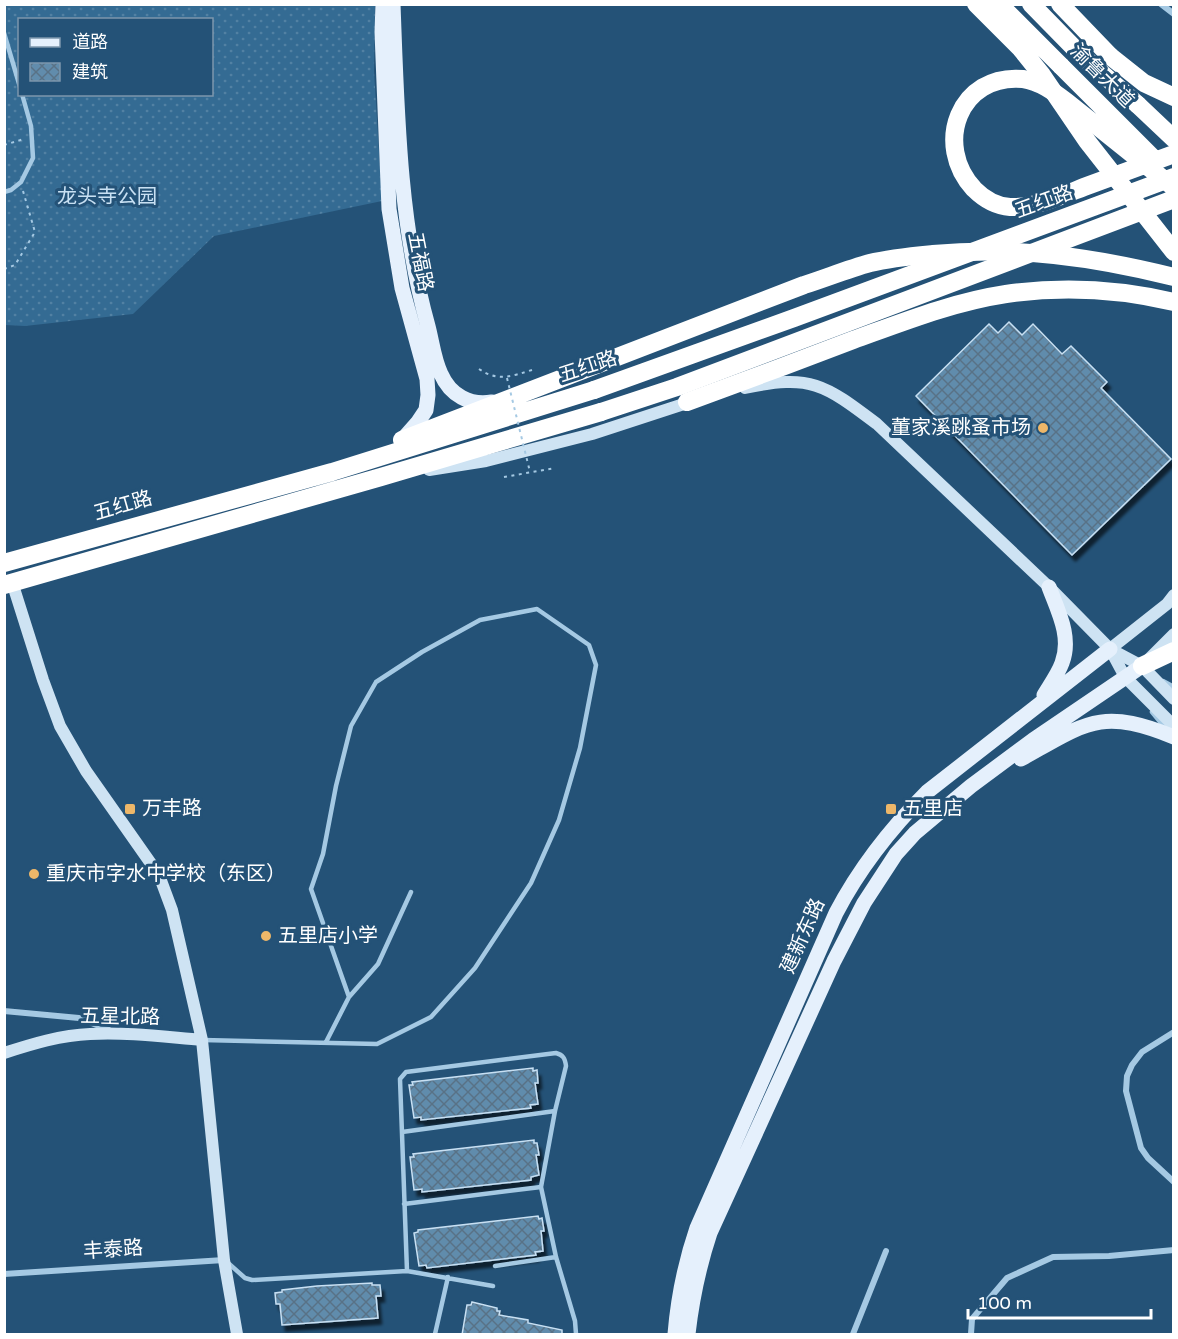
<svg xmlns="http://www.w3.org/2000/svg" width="1178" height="1339" viewBox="0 0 1178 1339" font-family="'Varela Round','Noto Sans SC',sans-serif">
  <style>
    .grass { fill: url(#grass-dots); fill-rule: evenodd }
    .building { fill: url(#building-cross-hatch); stroke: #c8e0f3; stroke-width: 1.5; filter: url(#shadow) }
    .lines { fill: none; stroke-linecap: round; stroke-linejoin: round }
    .path { stroke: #a5c9e3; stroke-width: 2; stroke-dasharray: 3 4.5; stroke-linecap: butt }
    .lane { stroke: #a5c9e3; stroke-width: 4.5 }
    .street { stroke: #a5c9e3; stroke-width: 6 }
    .secondary { stroke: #cee3f3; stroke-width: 12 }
    .primary { stroke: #e5f0fc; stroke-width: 15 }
    .highway { stroke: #fff; stroke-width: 18 }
    .path-bridge { stroke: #a5c9e3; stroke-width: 2; stroke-dasharray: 3 4.5; stroke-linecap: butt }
    .highway-bridge { stroke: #fff; stroke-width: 18 }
    .poi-dot { fill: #edb769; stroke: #245277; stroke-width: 2 }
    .labels { text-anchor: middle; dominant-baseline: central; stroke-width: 6; stroke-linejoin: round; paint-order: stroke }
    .street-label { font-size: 20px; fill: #fff; stroke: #245277 }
    .park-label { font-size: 20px; fill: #c8e0f3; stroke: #245277 }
    .poi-label { font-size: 20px; fill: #fff; stroke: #245277; text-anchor: start }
  </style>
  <defs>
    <pattern id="grass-dots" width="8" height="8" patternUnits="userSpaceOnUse" patternTransform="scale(1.5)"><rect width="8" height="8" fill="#346b93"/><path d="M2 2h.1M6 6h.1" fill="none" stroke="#5281a3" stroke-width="1.8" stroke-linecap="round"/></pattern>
    <pattern id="building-cross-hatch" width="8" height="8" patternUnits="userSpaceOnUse" patternTransform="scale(1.5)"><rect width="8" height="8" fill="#618cac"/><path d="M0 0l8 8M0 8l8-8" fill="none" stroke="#597286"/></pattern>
    <filter id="shadow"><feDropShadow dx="3.5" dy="6" stdDeviation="1.5" flood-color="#0009"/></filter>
  </defs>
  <rect width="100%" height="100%" fill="#245277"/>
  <path class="grass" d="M4 5H375L374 71 382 201 214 236 133 314 25 326 5 325ZM20 20H212V94H20Z"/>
  <path class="building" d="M1009 322 1022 335 1033 324 1062 354 1071 346 1107 382 1101 388 1171 459 1072 555 916 396 989 324 998 333Z
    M533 1068V1071L537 1070 538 1083H535L538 1104 530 1105 531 1108 421 1120V1117L414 1118 409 1085H413L412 1082Z
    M534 1140V1143H537L539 1155H536L539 1175 531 1177V1180L422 1192V1189L414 1190 410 1157H414L413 1154Z
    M538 1216 539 1219 542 1218 544 1231H541L543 1251 535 1252 536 1255 427 1268 426 1265 419 1266 414 1233 418 1232V1230Z
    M372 1283V1285H380L381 1296H376L378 1318 282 1325 280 1304H276L275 1293 282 1292V1290L317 1286Z
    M472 1302 497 1308V1311H500L499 1315 528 1320V1323L562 1330V1335H462L467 1305H471Z"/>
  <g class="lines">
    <path class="path" d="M4 145 24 139
      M4 269 15 265 35 232 23 191
      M479 369C498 382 512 376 532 370
      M504 477 555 468"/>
    <path class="lane" d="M4 33 20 87
      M4 192 11 190 21 182 33 158 31 126 22 94
      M1163 681 1174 687
      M1152 712 1166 729
      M203 1040 377 1044 431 1017 475 968 531 883 559 820 580 748 596 665 589 645 537 609 480 620 422 652 376 682 351 726 336 786 323 854 311 889 349 997
      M326 1042 349 997 378 964 411 892
      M402 1132 555 1111
      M404 1204 541 1187
      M227 1262 245 1278 252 1280 407 1271 493 1286
      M495 1266 556 1257
      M407 1271 400 1079 406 1072 556 1053C563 1055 565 1058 566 1066L555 1111 541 1187 556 1257 575 1321 576 1334
      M435 1334 448 1277"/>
    <path class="street" d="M1161 4 1174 14
      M4 1011 79 1018 109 1030
      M1174 1032 1142 1052 1132 1065 1127 1076 1126 1091 1141 1148 1148 1158 1174 1182
      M4 1274 224 1260
      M853 1334 886 1251
      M971 1334 972 1319 1007 1278 1053 1257 1109 1256 1174 1250"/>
    <path class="secondary" d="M745 388C811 374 824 384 877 424L1049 587 1110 649 1142 666 1174 699
      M429 470 486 461 592 434 693 401
      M12 582 43 680 60 726 86 771 159 875 172 910 202 1040 224 1260 237 1334
      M1110 649 1125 677 1174 726
      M1110 649 1167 604 1174 595
      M1149 659 1174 634
      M4 1053C32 1044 61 1035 90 1034 128 1032 165 1037 202 1040"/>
    <path class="primary" d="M383 4 382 32 389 209 402 288 427 379 428 395 426 410 418 422 403 439
      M393 4C397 111 399 223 428 326 432 341 434 360 441 374 450 395 470 406 492 402
      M1044 695C1050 685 1058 674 1062 663 1072 637 1058 611 1049 587
      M1021 759C1086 723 1100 707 1174 737
      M675 1334C678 1298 685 1263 697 1228L836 913C860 867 890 829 927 792L1110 649
      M688 1334C692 1299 699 1266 710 1233L834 961 864 903 896 854 915 833 971 786 1033 740 1142 666"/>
    <path class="highway" d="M976 4 1021 49 1042 75 1087 141 1174 252
      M999 4 1061 66
      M1031 4 1081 55
      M1060 4 1110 56
      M1138 105 1174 139
      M687 402C742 382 798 361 853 340 903 322 953 302 1006 294 1061 286 1119 289 1174 302
      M402 440 804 285C826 278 848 269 870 263 890 258 912 256 933 254 1015 246 1094 257 1174 277
      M4 563 332 472 594 390
      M4 585 381 477 601 412
      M1142 666 1174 651"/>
    <path class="path-bridge" d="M507 378 530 472"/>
    <path class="highway-bridge" d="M1081 55 1138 105
      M1110 56 1144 83 1174 97
      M1061 66 1153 158
      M1172 186 1067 102C1054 92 1039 81 1023 79 959 73 933 145 974 189 984 199 995 206 1010 207 1035 208 1061 196 1084 187 1114 176 1144 165 1174 154
      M594 390 794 318 1174 177
      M601 412 677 387 1174 199"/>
  </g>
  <g class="poi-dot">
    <circle cx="1043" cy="428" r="6"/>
    <rect x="124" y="803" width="12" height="12" rx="3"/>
    <rect x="885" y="803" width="12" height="12" rx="3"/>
    <circle cx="34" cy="874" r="6"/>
    <circle cx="266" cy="936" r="6"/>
  </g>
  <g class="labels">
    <g class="street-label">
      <text transform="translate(1102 76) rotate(45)">渝鲁大道</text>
      <text transform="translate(1044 202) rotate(-20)">五红路</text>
      <text transform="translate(420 262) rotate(79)">五福路</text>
      <text transform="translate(588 367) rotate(-18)">五红路</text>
      <text transform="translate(123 506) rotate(-16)">五红路</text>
      <text transform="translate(803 936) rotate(-66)">建新东路</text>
      <text transform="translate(120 1017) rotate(1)">五星北路</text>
      <text transform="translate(113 1250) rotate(-4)">丰泰路</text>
    </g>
    <g class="park-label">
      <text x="107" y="197">龙头寺公园</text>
    </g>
    <g class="poi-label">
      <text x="1031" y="428" text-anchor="end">董家溪跳蚤市场</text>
      <text x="142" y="809">万丰路</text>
      <text x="903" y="809">五里店</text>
      <text x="46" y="874">重庆市字水中学校（东区）</text>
      <text x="278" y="936">五里店小学</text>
    </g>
  </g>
  <rect width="1178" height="1339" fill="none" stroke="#ffffff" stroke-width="12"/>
  <rect x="18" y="18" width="195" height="78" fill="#245277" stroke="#7c97ad" stroke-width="1.5"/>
  <rect x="30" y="38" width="30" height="9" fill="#e5f0fc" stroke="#7c97ad" stroke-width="1.5"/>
  <text x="72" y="48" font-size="18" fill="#ffffff">道路</text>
  <rect x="30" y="63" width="30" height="18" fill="url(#building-cross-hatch)" stroke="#7c97ad" stroke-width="1.5"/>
  <text x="72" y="78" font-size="18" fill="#ffffff">建筑</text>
  <path d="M968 1309v9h183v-9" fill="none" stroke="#ffffff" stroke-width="3"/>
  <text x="977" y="1309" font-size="18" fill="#ffffff" stroke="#245277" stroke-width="4.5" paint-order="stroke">100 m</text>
</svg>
